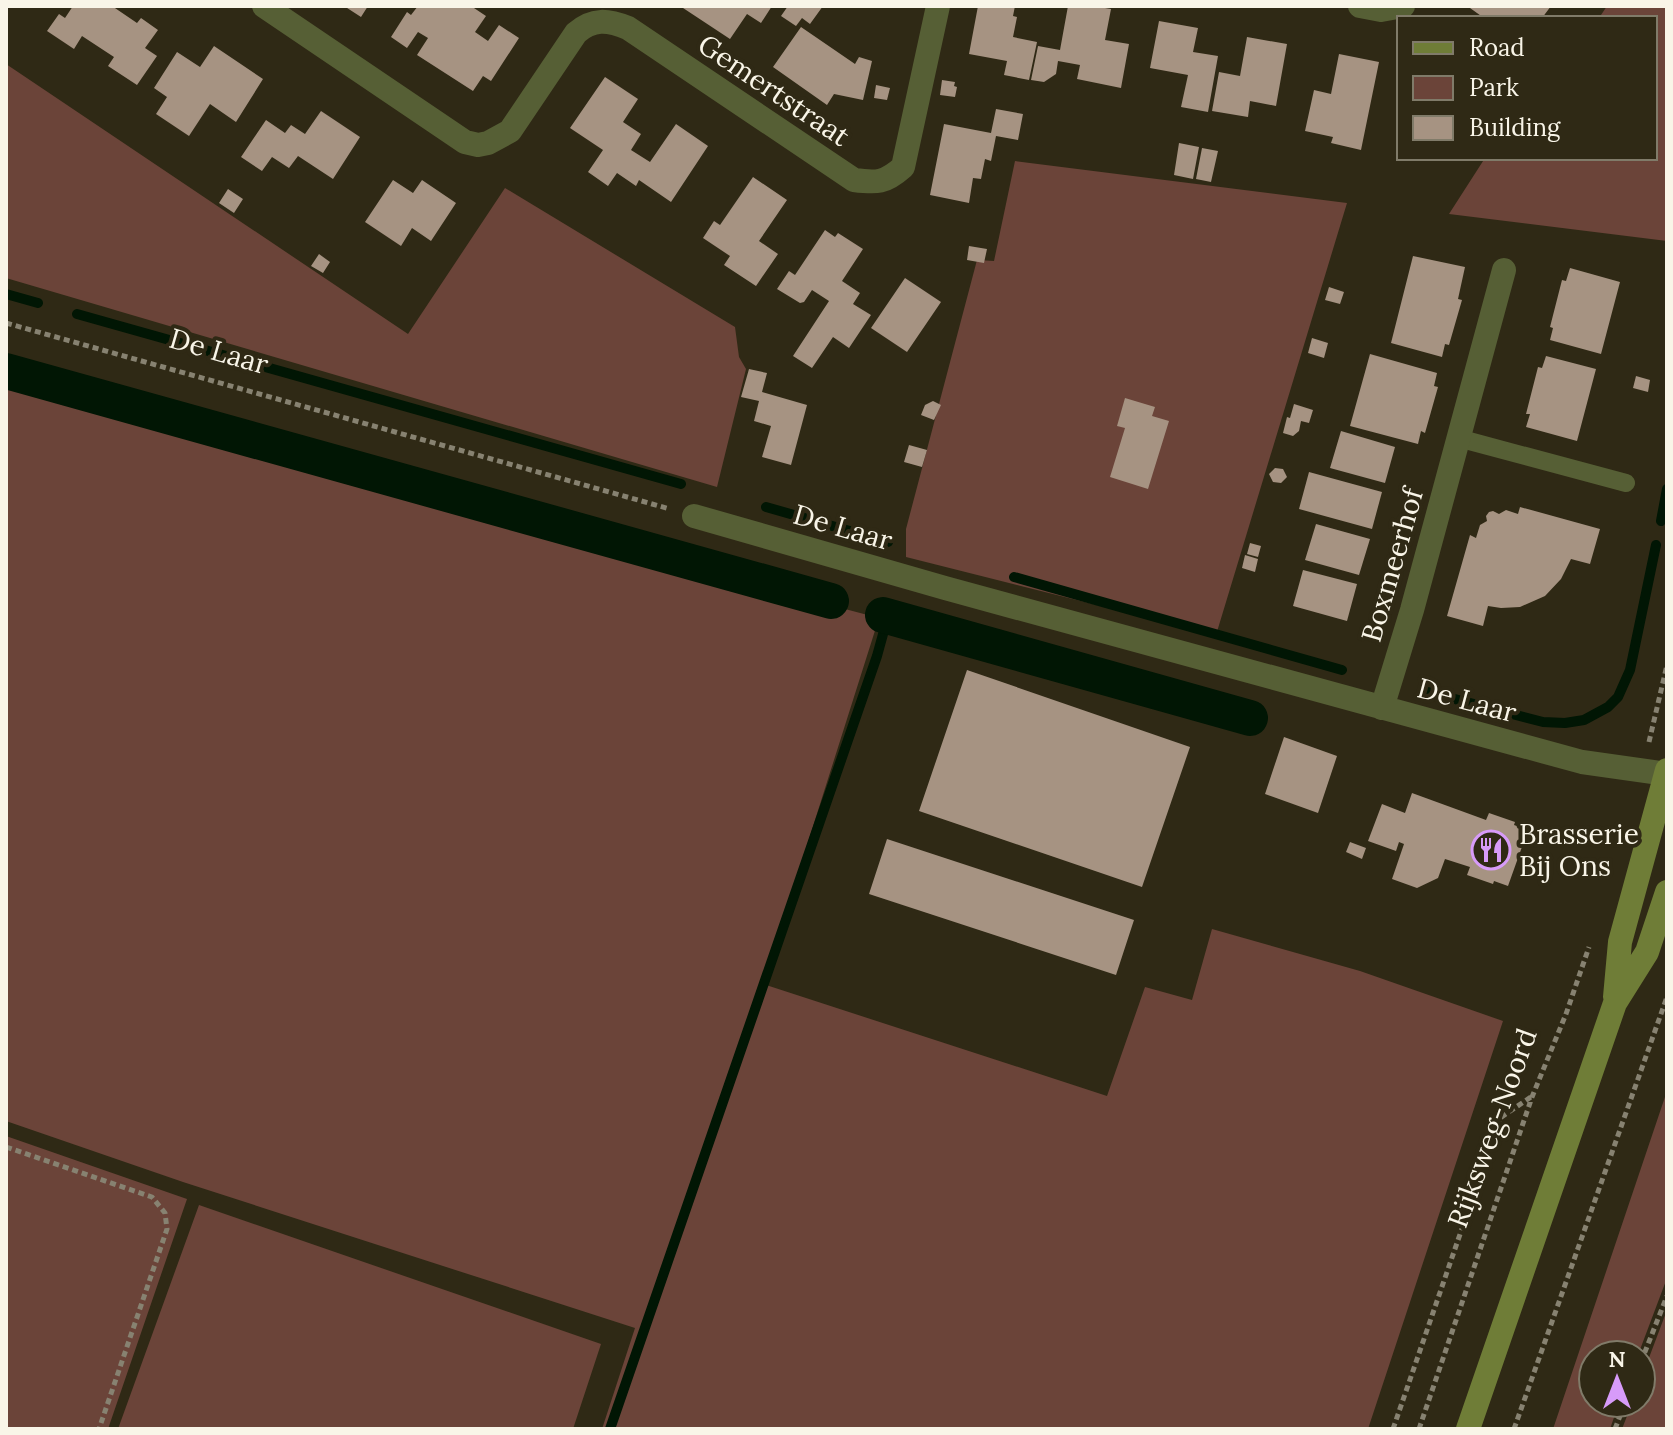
<svg xmlns="http://www.w3.org/2000/svg" width="1673" height="1435" viewBox="0 0 1673 1435" font-family="Lora,serif">
  <style>
    .green { fill: #6b4439 }
    .lines { fill: none; stroke-linecap: round; stroke-linejoin: round }
    .stream { stroke: #011604; stroke-width: 10 }
    .canal { stroke: #011604; stroke-width: 36 }
    .building { fill: #a69382 }
    .path { stroke: #878271; stroke-width: 5; stroke-dasharray: 6 4; stroke-linecap: butt }
    .service { stroke: #565f35; stroke-width: 18 }
    .minor { stroke: #565f35; stroke-width: 24 }
    .secondary { stroke: #6f7d37; stroke-width: 24 }
    .labels { text-anchor: middle; dominant-baseline: central; stroke-width: 8; stroke-linejoin: round; paint-order: stroke }
    .street-label { font-size: 28px; fill: #f9f5e8; stroke: #2f2915 }
    .poi-label { font-size: 28px; fill: #f9f5e8; stroke: #2f2915; text-anchor: start }
  </style>
  <rect width="100%" height="100%" fill="#2f2915"/>
  <path class="green" d="M1607 6H1667V241L1449 214 1485 158H1655V18H1599Z
    M6 64 408 334 505 188 735 327 739 357 746 369 717 487 6 278Z
    M1015 161 1347 203 1216 635 906 557V529L977 260 994 261Z
    M6 387 879 618 763 984 1107 1096 1145 987 1192 1000 1212 929 1360 971 1503 1021 1368 1429H602L635 1328 183 1182 6 1121Z
    M1667 1091V1278L1638 1355H1593V1403H1619L1610 1429H1553Z
    M6 1136 187 1199 108 1429H6Z
    M199 1205 601 1344 573 1429H118Z
    M1667 1310V1429H1622L1632 1403H1641V1379Z"/>
  <g class="lines">
    <path class="stream" d="M6 294 38 303
      M77 314 681 484
      M766 507 888 542
      M1661 521 1667 489
      M1014 577 1342 670
      M1428 692 1543 722 1565 723 1584 720 1608 707 1618 697 1630 670 1656 545
      M610 1429 877 656 888 616"/>
    <path class="canal" d="M6 371 831 601
      M883 615 1250 718"/>
  </g>
  <path class="building" d="M73 6H112L137 23 141 18 158 30 145 48 157 56 137 85 108 66 114 57 82 36 74 49 47 31 59 14 65 18Z
    M344 6H368L361 17Z
    M418 6H471L486 16 475 32 488 41 499 25 519 38 491 81 483 76 473 91 417 55 428 38 418 32 407 48 391 37 407 12 411 15Z
    M680 6H772L761 23 747 14 730 39Z
    M788 6H823L810 24 802 18 796 26 781 16Z
    M978 6H1015L1013 16 1017 17 1013 37 1037 42 1029 80 1004 75 1007 61 969 54Z
    M1068 6H1093L1111 9 1105 40 1129 44 1121 88 1077 79 1080 65 1058 61 1056 74 1044 82 1031 80 1038 46 1060 50Z
    M1471 6H1551L1542 18H1484L1470 8Z
    M1159 21 1198 28 1193 52 1218 56 1208 112 1181 107 1188 75 1150 68Z
    M801 27 855 64 859 57 872 61 863 100 834 94 827 105 773 67Z
    M1247 37 1287 44 1276 106 1250 101 1248 117 1212 111 1219 72 1240 76Z
    M214 46 263 79 236 122 210 104 189 136 156 114 167 97 154 88 177 52 200 67Z
    M1339 54 1379 62 1361 150 1331 143 1333 137 1305 131 1314 90 1331 94Z
    M605 77 638 99 623 122 641 134 631 150 650 162 676 124 708 146 671 202 639 180 636 186 617 173 608 186 588 172 603 150 570 128Z
    M942 80 955 82 954 86 957 87 955 97 940 95Z
    M876 85 890 88 887 100 874 98Z
    M996 109 1023 114 1018 140 996 136 991 161 985 159 981 179 973 178 969 203 930 195 944 124 991 133Z
    M321 111 360 137 333 179 298 156 289 168 272 157 262 171 241 157 266 120 285 133 291 125 305 134Z
    M1179 143 1199 147 1193 179 1174 175Z
    M1202 148 1218 151 1211 182 1196 179Z
    M753 177 787 200 759 241 778 254 756 286 724 265 730 256 703 238 714 221 720 225Z
    M393 180 413 193 422 180 456 203 431 241 412 228 401 246 365 222Z
    M228 189 243 199 234 213 219 203Z
    M825 230 835 237 838 233 863 249 842 281 860 293 853 304 871 315 849 348 833 337 812 368 793 356 829 301 812 290 804 302 800 303 777 289 789 271 795 275Z
    M969 246 987 249 984 263 967 260Z
    M319 254 330 262 323 273 311 266Z
    M1413 256 1465 267 1458 299 1462 300 1449 345 1445 344 1442 357 1391 343Z
    M1570 268 1620 282 1601 354 1550 340 1553 328 1550 327 1562 280 1566 281Z
    M905 278 941 302 907 352 871 328Z
    M1329 287 1344 292 1340 304 1325 300Z
    M1312 338 1328 343 1324 358 1308 353Z
    M1370 354 1437 373 1434 386 1438 387 1425 433 1421 431 1418 444 1350 426Z
    M1546 356 1596 369 1577 441 1526 427 1530 414H1526L1538 367 1542 368Z
    M749 369 767 373 762 392 807 405 791 465 762 457 771 426 754 421 759 401 741 397Z
    M1636 376 1650 380 1648 392 1633 388Z
    M1125 398 1155 407 1152 416 1169 421 1148 489 1110 477 1125 428 1117 426Z
    M933 401 941 405 934 420 921 415 925 405Z
    M1294 404 1313 410 1309 423 1301 421 1299 431 1293 436 1283 433 1287 417 1290 418Z
    M1341 431 1395 447 1385 483 1330 468Z
    M909 445 927 450 922 467 904 462Z
    M1275 468 1283 469 1287 477 1281 483 1273 482 1269 474Z
    M1309 472 1382 492 1372 529 1299 509Z
    M1520 507 1600 529 1590 564 1571 559 1561 579 1545 596 1520 607 1501 608 1488 606 1483 626 1447 616 1470 535 1476 538 1480 525 1487 521 1486 516 1489 512 1493 511 1499 514 1506 510 1518 514Z
    M1316 524 1370 539 1359 575 1305 560Z
    M1250 543 1261 546 1258 557 1247 554Z
    M1245 555 1258 559 1255 572 1242 568Z
    M1303 570 1357 584 1347 621 1293 606Z
    M967 670 1190 747 1142 887 919 811Z
    M1284 737 1337 756 1318 813 1265 794Z
    M1412 793 1486 820 1489 813 1515 822 1514 825 1528 830 1508 886 1494 881 1493 884 1467 875 1470 867 1445 859 1438 878 1417 888 1392 879 1404 844 1399 842 1396 851 1368 841 1382 804 1405 813Z
    M887 839 1134 920 1116 975 869 894Z
    M1350 842 1366 848 1362 859 1346 852Z"/>
  <g class="lines">
    <path class="path" d="M6 323 670 509
      M1649 742 1667 665
      M6 1147 152 1197 165 1213 167 1229 99 1429
      M1641 1362 1667 1296
      M1393 1429 1500 1118 1531 1097
      M1419 1429 1532 1097 1566 1014 1589 947
      M1514 1429 1667 997
      M1615 1429 1625 1403"/>
    <path class="service" d="M1458 438 1626 483"/>
    <path class="minor" d="M264 6 465 142 478 145 488 143 510 131 576 33C593 18 608 20 628 28L854 180C877 183 885 183 903 167L938 6
      M1360 6 1381 10 1403 6
      M694 516 945 588 1582 762 1667 774
      M1382 708 1412 610 1504 270"/>
    <path class="secondary" d="M1615 997 1620 942 1667 770
      M1468 1429 1615 1003 1647 952 1667 892"/>
  </g>
  <defs>
    <g id="restaurant-ring" transform="scale(2)"><circle r="9.5" fill="#2f2915" stroke="#d79bf9" stroke-width="1.5"/><path d="M-5-6h1v4h1v-4h1v4h1v-4h1v5L-1.5 .5V6h-2V.5L-5-1ZM5-6V6H3V1.5H1.5Q1.5-4 5-6Z" fill="#d79bf9"/></g>
  </defs>
  <g fill-rule="evenodd">
    <use href="#restaurant-ring" x="1491" y="850"/>
  </g>
  <g class="labels">
    <g class="street-label">
      <text transform="translate(774 90) rotate(34)">Gemertstraat</text>
      <text transform="translate(219 351) rotate(16)">De Laar</text>
      <text transform="translate(843 527) rotate(16)">De Laar</text>
      <text transform="translate(1392 565) rotate(-74)">Boxmeerhof</text>
      <text transform="translate(1467 700) rotate(15)">De Laar</text>
      <text transform="translate(1492 1128) rotate(-70)">Rijksweg-Noord</text>
    </g>
    <g class="poi-label">
      <text x="1519" y="834">Brasserie<tspan x="1519" dy="32">Bij Ons</tspan></text>
    </g>
  </g>
  <rect width="1673" height="1435" fill="none" stroke="#f9f5e8" stroke-width="16"/>
  <rect x="1397" y="16" width="260" height="144" fill="#2f2915" stroke="#807b69" stroke-width="2"/>
  <rect x="1413" y="42" width="40" height="12" fill="#6f7d37" stroke="#807b69" stroke-width="2"/>
  <text x="1469" y="56" font-size="24" fill="#f9f5e8">Road</text>
  <rect x="1413" y="76" width="40" height="24" fill="#6b4439" stroke="#807b69" stroke-width="2"/>
  <text x="1469" y="96" font-size="24" fill="#f9f5e8">Park</text>
  <rect x="1413" y="116" width="40" height="24" fill="#a69382" stroke="#807b69" stroke-width="2"/>
  <text x="1469" y="136" font-size="24" fill="#f9f5e8">Building</text>
  <g transform="translate(1617 1379)"><circle r="38" fill="#2f2915" stroke="#807b69" stroke-width="2"/>
  <path d="M0-6L14 30L0 20L-14 30Z" fill="#d79bf9"/>
  <text y="-12" font-size="22" font-weight="bold" text-anchor="middle" fill="#f9f5e8">N</text>
  </g>
</svg>
